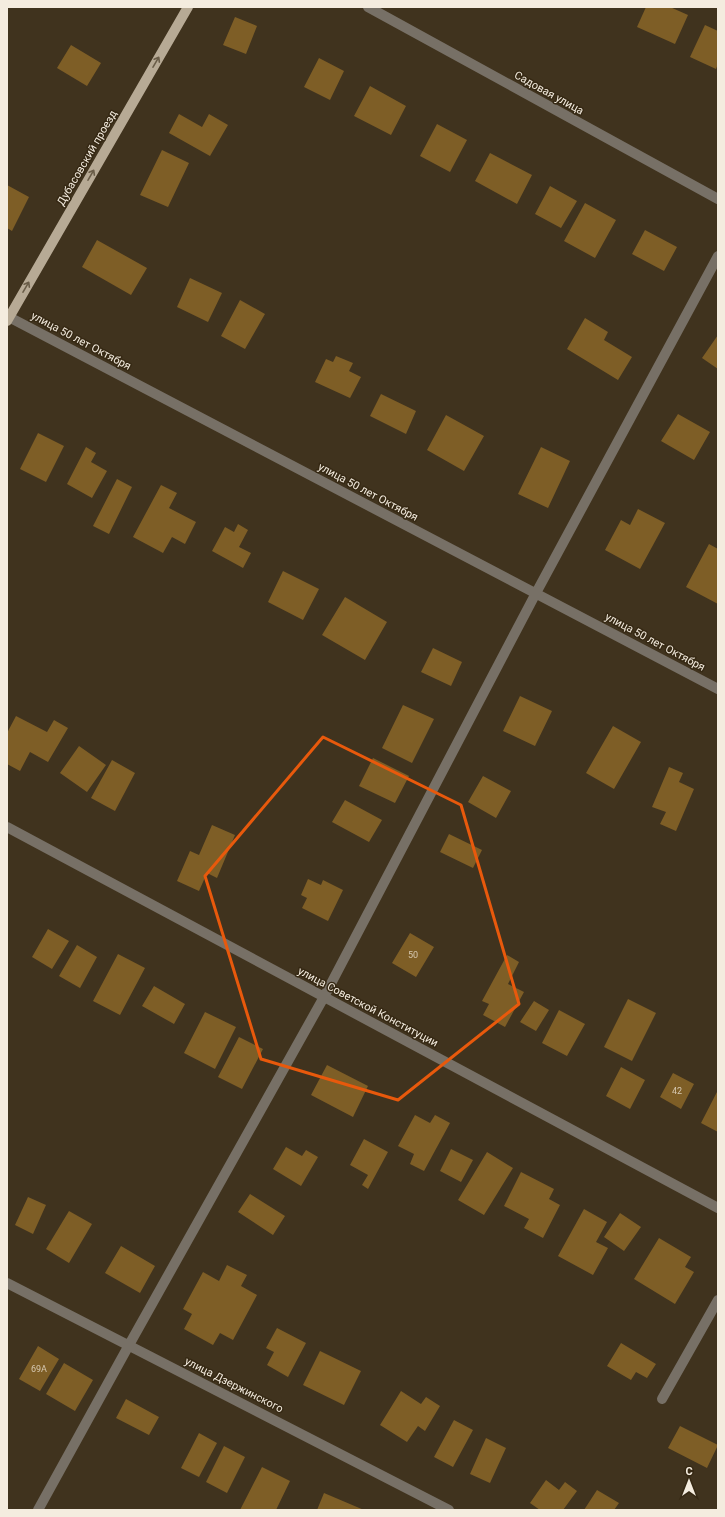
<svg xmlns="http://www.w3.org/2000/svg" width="725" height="1517" viewBox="0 0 725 1517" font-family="Roboto,sans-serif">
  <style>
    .building { fill: #7e5e26 }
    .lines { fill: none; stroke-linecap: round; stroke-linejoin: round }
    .lane { stroke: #777066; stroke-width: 10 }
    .street { stroke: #777066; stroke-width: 10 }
    .primary { stroke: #b7aa95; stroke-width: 10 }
    .oneway { stroke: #6a5d48 }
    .marked { fill: none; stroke: #e8590c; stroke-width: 3; stroke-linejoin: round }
    .labels { text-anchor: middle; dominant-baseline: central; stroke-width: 3; stroke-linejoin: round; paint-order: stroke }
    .number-label { font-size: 9px; fill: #d6c8b1 }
    .street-label { font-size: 11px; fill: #f4ecdf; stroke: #362914 }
  </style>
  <rect width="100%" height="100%" fill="#40331e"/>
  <path class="building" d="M646 7H670L688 15 675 44 637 27Z
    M235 17 257 26 246 54 223 45Z
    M705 25 718 31V64L716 69 690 57Z
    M71 45 101 63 87 86 57 68Z
    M319 58 344 71 330 100 304 87Z
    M370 86 406 106 391 135 354 116Z
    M179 114 202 127 209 114 228 125 210 156 169 133Z
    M437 124 467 140 450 172 420 156Z
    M162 150 189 163 168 207 140 195Z
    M490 153 532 175 517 204 475 181Z
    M7 185 29 197 12 231 7 228Z
    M550 186 577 201 561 228 535 214Z
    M585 203 616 220 595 258 564 241Z
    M645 230 677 247 664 271 632 254Z
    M97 240 147 268 131 295 82 267Z
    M190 278 222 293 208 322 177 307Z
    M240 300 265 314 245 349 221 336Z
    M585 318 608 332 604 340 632 357 618 380 567 349Z
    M718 335V369L702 358Z
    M336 356 353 363 349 371 361 377 350 398 315 382 326 359 333 362Z
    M381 394 416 411 406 434 370 416Z
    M678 414 710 432 694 460 661 441Z
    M446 415 484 436 464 471 427 450Z
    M38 433 64 446 46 482 20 469Z
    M86 447 96 453 91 462 107 471 92 498 67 484Z
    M541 447 570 461 548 508 518 494Z
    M117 479 132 487 109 534 93 526Z
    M161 485 177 493 169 508 196 522 185 544 172 537 163 553 133 537Z
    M638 509 665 523 640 569 605 550 621 520 630 525Z
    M238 524 248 530 239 547 251 553 243 568 212 551 225 527 234 532Z
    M709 544 718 549V604L686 587Z
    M283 571 319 589 303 620 268 602Z
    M345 597 387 622 365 660 322 635Z
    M433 648 462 662 451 686 421 672Z
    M520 696 552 711 535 746 503 731Z
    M403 705 434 719 412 763 382 748Z
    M16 716 47 732 54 720 68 728 48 762 30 752 20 771 7 764V733Z
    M613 726 641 742 614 789 586 773Z
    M79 746 106 765 87 792 60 773Z
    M373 758 409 776 395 803 359 786Z
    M112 760 135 773 115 811 91 798Z
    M669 767 683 773 679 782 694 789 676 831 660 824 666 812 652 807Z
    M483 776 511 791 496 818 468 802Z
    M345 800 382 820 369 842 332 822Z
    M212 825 235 835 217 878 207 873 199 891 177 881 190 851 199 855Z
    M449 834 482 850 473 868 440 852Z
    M308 879 321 885 323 880 343 890 328 921 302 908 307 898 301 895Z
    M48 929 69 941 52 969 32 957Z
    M410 933 434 947 416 977 392 963Z
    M77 945 97 957 80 988 59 976Z
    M118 954 145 968 120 1015 93 1001Z
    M507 955 519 962 508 984 524 992 505 1027 483 1015 489 1004 482 1001Z
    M154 986 185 1004 174 1024 142 1006Z
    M628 999 656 1013 632 1061 604 1047Z
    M534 1001 549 1010 536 1031 520 1022Z
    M559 1010 585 1024 567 1056 542 1043Z
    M205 1012 236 1027 215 1069 184 1053Z
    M239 1037 263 1049 242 1089 218 1077Z
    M327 1065 368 1086 353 1117 311 1095Z
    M621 1067 645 1080 630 1109 606 1096Z
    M673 1073 694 1084 681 1109 660 1097Z
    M718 1090V1132L701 1123Z
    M415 1115 430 1123 435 1115 450 1123 424 1171 410 1164 414 1154 398 1146Z
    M364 1139 388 1152 368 1189 362 1185 368 1175 350 1165Z
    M286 1147 302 1156 306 1150 318 1157 301 1186 273 1169Z
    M451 1149 473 1160 461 1182 440 1171Z
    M487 1152 513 1168 484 1215 458 1200Z
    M521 1172 554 1189 549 1199 560 1205 543 1238 524 1228 529 1219 504 1206Z
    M250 1194 285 1216 273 1235 238 1212Z
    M28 1197 46 1205 33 1234 15 1225Z
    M584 1209 607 1222 596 1242 608 1248 593 1275 558 1256Z
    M69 1211 92 1224 69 1263 46 1249Z
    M620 1213 641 1227 624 1251 604 1237Z
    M659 1238 691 1257 685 1267 694 1272 675 1304 634 1279Z
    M121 1246 155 1266 140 1293 105 1273Z
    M227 1265 247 1275 241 1286 257 1295 233 1340 220 1333 213 1345 184 1329 192 1314 183 1309 203 1272 219 1281Z
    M277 1328 306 1343 288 1377 267 1365 274 1352 266 1348Z
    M621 1343 656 1364 647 1378 636 1372 631 1380 607 1366Z
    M38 1346 59 1359 40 1391 19 1379Z
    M320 1351 361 1371 344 1405 303 1385Z
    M64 1363 93 1380 75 1411 46 1394Z
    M401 1391 421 1404 426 1397 440 1406 425 1431 418 1426 407 1442 380 1425Z
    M126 1399 159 1417 149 1435 116 1418Z
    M454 1420 473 1430 453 1467 434 1457Z
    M680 1426 718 1445 707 1468 668 1448Z
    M199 1433 217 1443 199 1477 181 1468Z
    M486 1438 506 1448 490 1483 470 1474Z
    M224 1446 245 1457 227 1493 206 1482Z
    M262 1467 290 1481 276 1510H240Z
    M546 1480 559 1490 565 1482 577 1491 563 1510H540L530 1503Z
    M597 1490 619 1503 614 1510H584Z
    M324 1493 364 1510H317Z"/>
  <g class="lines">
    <path class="lane" d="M662 1399 718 1300"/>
    <path class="street" d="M368 7 718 199
      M7 316 718 689
      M7 827 718 1208
      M7 1283 449 1510
      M38 1510 129 1345 324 997 536 593 718 256"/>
    <path class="primary" d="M7 321 188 7"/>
  </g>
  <defs><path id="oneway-shaft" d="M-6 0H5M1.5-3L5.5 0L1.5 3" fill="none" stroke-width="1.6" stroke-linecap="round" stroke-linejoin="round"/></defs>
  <g class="oneway">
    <use href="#oneway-shaft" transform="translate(156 62) rotate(-60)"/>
    <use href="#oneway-shaft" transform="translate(91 175) rotate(-60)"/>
    <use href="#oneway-shaft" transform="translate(26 287) rotate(-60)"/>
  </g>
  <path class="marked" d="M323 737 461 805 519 1004 398 1100 261 1059 205 876Z"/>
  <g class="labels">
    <g class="number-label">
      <text x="413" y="955">50</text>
      <text x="677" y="1091">42</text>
      <text x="39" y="1369">69А</text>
    </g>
    <g class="street-label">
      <text transform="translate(549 93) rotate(29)">Садовая улица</text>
      <text transform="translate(87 158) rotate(-60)">Дубасовский проезд</text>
      <text transform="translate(81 341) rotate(28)">улица 50 лет Октября</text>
      <text transform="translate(368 492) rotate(28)">улица 50 лет Октября</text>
      <text transform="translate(655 642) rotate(28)">улица 50 лет Октября</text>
      <text transform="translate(368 1007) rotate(28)">улица Советской Конституции</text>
      <text transform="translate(234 1385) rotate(27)">улица Дзержинского</text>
    </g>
  </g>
  <rect width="725" height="1517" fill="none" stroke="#f4ecdf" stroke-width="16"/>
  <g transform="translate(689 1481)" stroke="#362914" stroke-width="3" paint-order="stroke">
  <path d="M0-3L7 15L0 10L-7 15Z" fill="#f4ecdf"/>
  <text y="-6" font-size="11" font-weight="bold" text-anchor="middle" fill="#f4ecdf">С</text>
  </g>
</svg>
